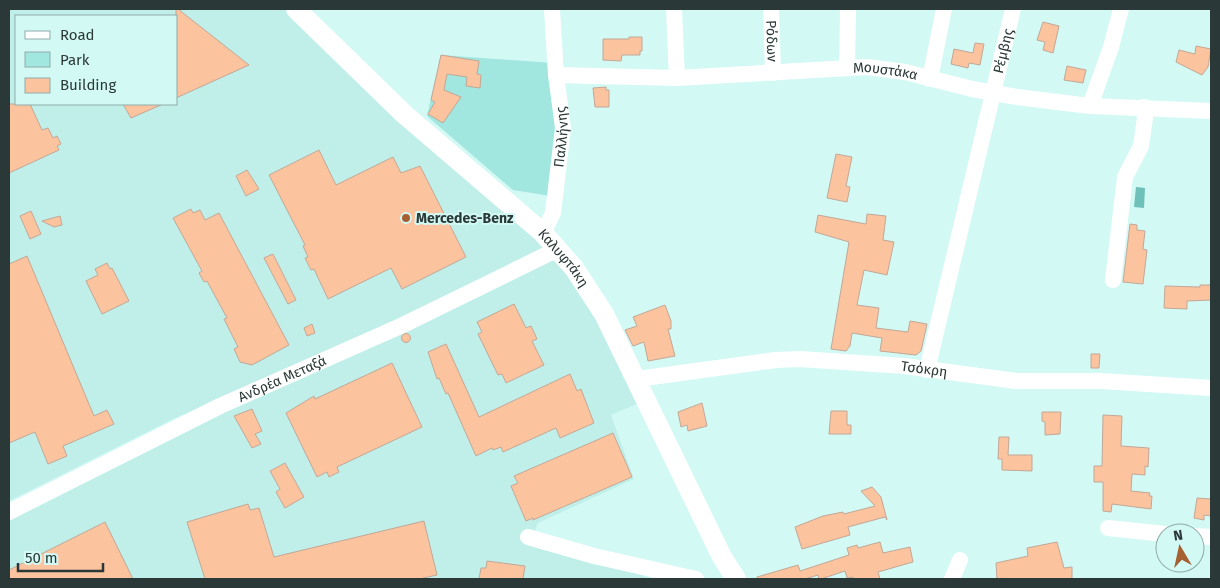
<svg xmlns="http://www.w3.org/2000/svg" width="1220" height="588" viewBox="0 0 1220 588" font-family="'Fira Sans',sans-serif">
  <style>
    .built { fill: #c0efe9; fill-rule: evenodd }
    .green { fill: #a1e6df }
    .water { fill: #6ec0b9 }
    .building { fill: #fcc39f; stroke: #c2a796 }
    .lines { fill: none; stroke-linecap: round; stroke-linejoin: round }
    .minor { stroke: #fff; stroke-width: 16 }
    .major { stroke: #fff; stroke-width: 20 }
    .poi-dot { fill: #a56132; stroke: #d3f9f5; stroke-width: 2 }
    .labels { text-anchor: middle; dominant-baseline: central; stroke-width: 4; stroke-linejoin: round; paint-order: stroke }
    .street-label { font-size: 14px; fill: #2a3937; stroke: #d3f9f5 }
    .poi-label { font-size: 14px; font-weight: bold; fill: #2a3937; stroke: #d3f9f5; text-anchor: start }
  </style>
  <rect width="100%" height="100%" fill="#d3f9f5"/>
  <path class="built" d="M9 9H286L341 61 544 240 543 249 359 337 171 420 9 501ZM16 16H176V104H16Z
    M551 259H561L581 287 639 403 611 415 634 479 538 523 531 542 618 567 653 579H9V518L207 419Z"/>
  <path class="green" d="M441 55 552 63 557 115 551 196 513 190 427 116Z"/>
  <path class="water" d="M1136 187 1145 188 1144 208 1134 207Z"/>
  <path class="building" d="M176 9H178L249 65 176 98Z
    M1043 22 1059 26 1053 53 1043 50 1045 42 1037 40Z
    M629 37H642V51H640V55H622L621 61 603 60V39H629Z
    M975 43 984 44 980 65 969 63 968 68 951 64 954 49 973 53Z
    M1196 46 1211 49 1208 67 1202 75 1176 62 1179 50 1195 54Z
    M441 55 479 61 477 74 481 75 480 88 466 86 467 77 447 74 444 90 461 97 443 123 428 114 435 102 431 100Z
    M1067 66 1086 70 1083 83 1064 80Z
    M606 87V90H609V107H595L593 88Z
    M9 104H30L42 130 48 128 53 138 57 136 61 144 57 146 59 150 9 173Z
    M123 104H163L131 118Z
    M319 150 336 185 393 157 401 173 420 166 466 257 402 289 391 268 328 299 314 269 311 270 305 258 308 257 303 246 305 245 269 175Z
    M836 154 852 157 846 186 850 187 847 202 827 198Z
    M247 170 259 189 246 196 236 176Z
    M191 209 193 213 200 210 205 220 219 213 289 345 252 365 240 362 234 349 238 347 224 319 227 318 207 281 204 282 199 273 202 271 173 218Z
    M31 211 41 234 30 239 20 216Z
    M867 214 886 216 883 240 894 242 887 275 864 270 857 305 879 308 876 328 908 332 910 321 927 324 921 351 916 355 880 351 882 338 852 333 850 346 846 351 831 349 849 242 815 232 818 215 866 224Z
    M60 216 62 225 54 227 42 221Z
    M1130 224 1137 225V230L1145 231 1143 249 1147 250 1143 284 1123 282Z
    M273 254 296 300 288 304 264 258Z
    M27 256 94 416 107 410 114 424 63 446 67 456 48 464 35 432 9 443V264Z
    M107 263 110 269 112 268 129 301 102 314 86 281 98 275 95 269Z
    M1200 285H1211V300L1187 301V309L1164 308 1165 286 1200 287Z
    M514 304 526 328 531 326 537 339 532 341 544 365 506 383 502 374 498 375 478 334 482 332 477 322Z
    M665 305 671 321V329H668L675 356 648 361 644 342 633 346 625 330 637 326 633 317Z
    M312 324 315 333 307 336 304 328Z
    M401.5 338a4.5 4.5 0 1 1 9 0a4.5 4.5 0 1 1-9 0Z
    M446 344 479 417 570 374 577 391 581 389 594 423 560 438 556 428 503 452 501 447 493 450 492 448 476 456 448 393 446 394 439 378 437 379 428 352Z
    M1091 354H1100L1099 368H1091Z
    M392 363 422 427 337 467 339 472 329 477 327 472 317 477 286 413 314 396 315 399Z
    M702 403 707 426 688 431 687 425 681 427 678 412Z
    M252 409 262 431 255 434 261 444 252 448 234 416Z
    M831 411H847V425H851V434H829Z
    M1042 412H1061L1060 434 1045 435V422L1042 421Z
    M1103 415 1122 416 1121 446 1149 448 1148 467 1145 466V475L1132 474 1131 491 1150 493 1149 496H1152L1151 509 1112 504 1111 512 1103 511V482H1094V466H1102Z
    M613 433 632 477 533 520V518L526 521 511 486 518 483 514 476Z
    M999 437H1009L1008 455H1032V471L1002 470V459H998Z
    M285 463 304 497 285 508 276 492 280 489 270 471Z
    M872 487 881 497 887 520 885 517 848 527 850 535 802 549 795 527 823 516 843 512 844 514 875 506 861 491Z
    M1197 498 1211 499V516L1204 515V520L1194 518Z
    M248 504 250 510 259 508 274 557 424 521 437 575 419 579H205L187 522Z
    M105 522 133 579H9V570Z
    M880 542 883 553 910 547 913 562 878 572 880 579H854L853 577 847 578 845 571 821 579H819L818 575 805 579H757V577L798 565 800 571 849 555 847 548 857 545 858 548Z
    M1057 542 1064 568 1072 567V579H997L996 563 1028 556 1027 548Z
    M487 561 525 566 523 579H479L481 568H486Z"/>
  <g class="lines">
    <g class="minor">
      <path d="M674 9 677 78"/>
      <path id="s1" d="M771 9 773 73"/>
      <path d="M847 67 848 9"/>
      <path id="s2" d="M556 75 677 78 867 67 905 72 972 89 1017 97 1090 106 1211 111"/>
      <path d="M930 79 944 9"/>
      <path d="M1090 106 1111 47 1121 9"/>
      <path id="s3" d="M543 233 553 213 563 128 556 75 552 9"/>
      <path d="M1113 280 1125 177 1141 146 1145 118 1144 107"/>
      <path id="s4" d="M927 370 1013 9"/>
      <path id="s5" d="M637 379 776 360 800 359 904 366 1016 381H1101L1211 388"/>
      <path id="s6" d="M9 512 220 406 403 325 558 249"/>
      <path d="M1108 528 1165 534"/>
      <path d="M1195 536 1211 537"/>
      <path d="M528 537 594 556 696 579"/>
      <path d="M952 579 960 560"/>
    </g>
    <path class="major" id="s7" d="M296 9 404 114 543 233 574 268 604 314 722 557 736 579"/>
  </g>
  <circle class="poi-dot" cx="406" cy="218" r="5"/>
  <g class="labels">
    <g class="street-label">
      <text stroke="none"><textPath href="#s1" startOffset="32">Ρόδων</textPath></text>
      <text stroke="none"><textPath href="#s4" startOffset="328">Ρέμβης</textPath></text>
      <text stroke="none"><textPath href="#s2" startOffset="330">Μουστάκα</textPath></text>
      <text stroke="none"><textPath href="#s3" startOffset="99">Παλλήνης</textPath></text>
      <text stroke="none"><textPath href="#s7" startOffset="366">Καλυφτάκη</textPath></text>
      <text stroke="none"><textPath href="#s5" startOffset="289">Τσόκρη</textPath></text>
      <text stroke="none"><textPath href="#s6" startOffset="304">Ανδρέα Μεταξά</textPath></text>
    </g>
    <g class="poi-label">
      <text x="416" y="218">Mercedes-Benz</text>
    </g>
  </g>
  <rect width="1220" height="588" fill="none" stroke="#2a3937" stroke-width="20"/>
  <rect x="15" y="15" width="162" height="90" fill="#d3f9f5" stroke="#8faca9"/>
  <rect x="25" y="31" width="25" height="8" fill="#ffffff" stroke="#8faca9"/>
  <text x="60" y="40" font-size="15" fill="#2a3937">Road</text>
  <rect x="25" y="52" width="25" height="15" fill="#a1e6df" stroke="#8faca9"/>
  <text x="60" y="65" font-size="15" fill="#2a3937">Park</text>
  <rect x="25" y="78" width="25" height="15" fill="#fcc39f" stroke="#8faca9"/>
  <text x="60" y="90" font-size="15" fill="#2a3937">Building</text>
  <g transform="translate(1180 548) rotate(351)"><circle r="24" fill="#d3f9f5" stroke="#8faca9"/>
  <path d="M0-4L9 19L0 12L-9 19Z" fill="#a56132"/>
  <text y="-8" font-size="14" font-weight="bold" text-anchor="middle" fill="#2a3937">N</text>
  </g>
  <path d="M18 563v8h85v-8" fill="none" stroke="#2a3937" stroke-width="2.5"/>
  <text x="25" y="563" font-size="15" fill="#2a3937" stroke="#d3f9f5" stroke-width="4" paint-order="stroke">50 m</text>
</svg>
